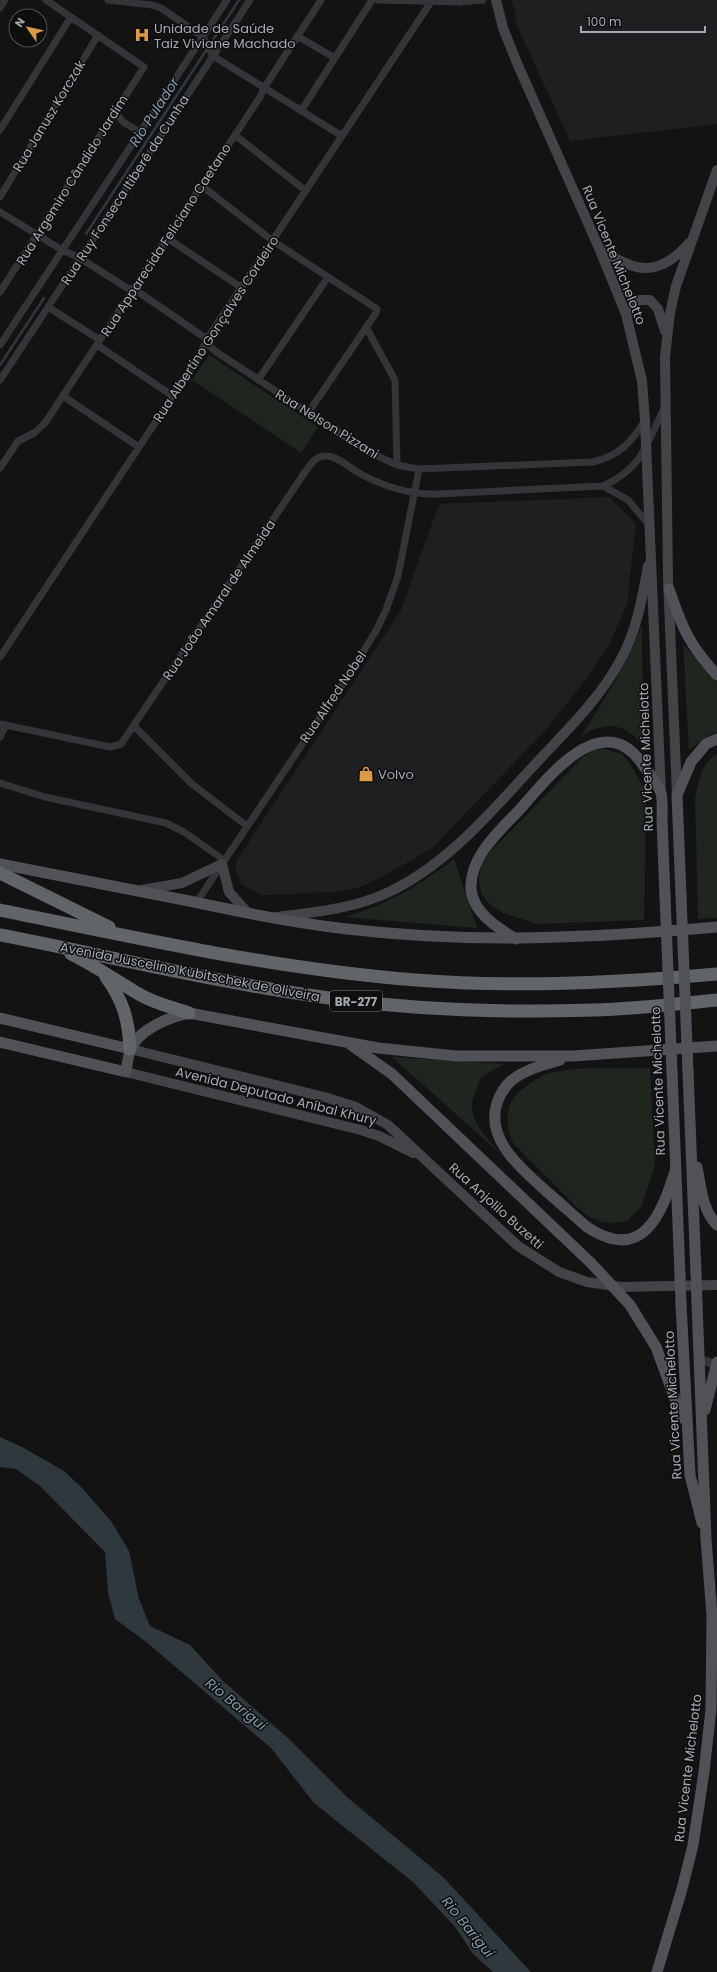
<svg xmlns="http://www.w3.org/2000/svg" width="717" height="1972" viewBox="0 0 717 1972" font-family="Poppins,sans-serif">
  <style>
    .built { fill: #1f1f21 }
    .green { fill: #1f2620 }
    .water { fill: #2f383d }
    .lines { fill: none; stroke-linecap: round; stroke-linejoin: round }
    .stream { stroke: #2f383d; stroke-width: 2.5 }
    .minor { stroke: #343538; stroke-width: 7 }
    .tertiary { stroke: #343538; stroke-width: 9 }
    .secondary { stroke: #424448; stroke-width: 10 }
    .primary { stroke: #505257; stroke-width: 11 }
    .motorway { stroke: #616469; stroke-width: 13 }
    .primary-bridge { stroke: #505257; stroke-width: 11 }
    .labels { text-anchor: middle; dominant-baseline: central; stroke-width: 3; stroke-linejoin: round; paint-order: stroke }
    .shield { fill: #0e0e0f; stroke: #787c82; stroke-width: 1 }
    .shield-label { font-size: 12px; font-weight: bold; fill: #a6abb3 }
    .poi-label { font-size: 13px; fill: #a6abb3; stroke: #0e0e0f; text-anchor: start }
    .street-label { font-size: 13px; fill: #a6abb3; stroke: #0e0e0f }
    .water-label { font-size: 14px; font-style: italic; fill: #809aaa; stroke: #0e0e0f }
  </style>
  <rect width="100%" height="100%" fill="#131314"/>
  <path class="built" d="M512 0H717V124L570 141 518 28Z
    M609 497 636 524 627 604 611 641 590 674 543 733 431 849 380 878 358 888 336 892 273 895H261L241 884 235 870 237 860 401 610 439 504Z"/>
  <path class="green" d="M209 355 318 427 301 453 192 380Z
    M642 625 643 745C622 722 607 721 581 736 604 700 627 665 642 625Z
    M683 644 717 683V732L709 735 689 750Z
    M605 749 622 754 631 765 646 793 644 920 537 924 503 913 488 903 481 893 479 880 481 865 491 851 582 758 595 750Z
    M717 754V918L698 919 695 799C698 782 701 764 717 754Z
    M454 859 477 928 344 917C387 905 419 886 454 859Z
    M392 1057 504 1064 481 1077C478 1086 473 1095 472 1104 471 1125 490 1141 503 1156Z
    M650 1068 655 1166 641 1207 627 1221 611 1223 602 1222 590 1217 579 1209 513 1143C503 1117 506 1098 531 1083 535 1080 541 1076 546 1074 579 1065 617 1069 650 1068Z"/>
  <path class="water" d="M0 1437 22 1447 64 1471 82 1488 111 1521 129 1551 139 1599 150 1626 190 1645 222 1680 289 1739 348 1798 443 1877 531 1972H493L473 1954 456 1928 414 1883 314 1803 271 1748 145 1641 115 1619 108 1593 105 1552 40 1486 16 1469 0 1467Z"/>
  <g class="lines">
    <path class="stream" d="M86 234 239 0
      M0 365 44 298"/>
    <path class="minor" d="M108 0 152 5 161 8 203 37 213 56 342 136
      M378 0 460 2 483 0
      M0 8 5 0
      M297 36 335 58
      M115 111 123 122 140 132
      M301 111 372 0
      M0 130 71 17
      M235 135 306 191
      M202 186 273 241 377 309 376 313 308 413
      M0 197 98 35
      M0 212 62 250 80 258 127 288 134 289 207 339 210 346 215 351 365 450 397 465 419 469 593 462C619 456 632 442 645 420
      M167 238 242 288
      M0 292 144 67 46 0
      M48 307 100 340
      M366 327 395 380 397 465
      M0 345 227 0
      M97 345 173 396
      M0 380 250 0
      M258 380 328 277
      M63 396 139 447
      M0 468 18 441 34 433 45 423 260 97 264 88 321 0
      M603 486 628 500 649 525
      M0 657 198 358 207 339 431 2
      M0 724 110 747 121 744 305 472C310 465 316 455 326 456 338 456 351 469 361 474 385 487 410 495 438 494L603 486C642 469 647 444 664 408
      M134 726 192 784 247 826
      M0 737 6 725
      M0 783 45 797 166 823 184 832 224 860
      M196 903 352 670 377 629 386 610 398 576 419 469"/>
    <path class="tertiary" d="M699 1359 717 1365"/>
    <path class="secondary" d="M496 0 503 28 517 63 599 248 626 314 642 381 645 420 661 793
      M599 248C633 272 658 279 689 243
      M626 314 638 300H650L658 309 665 331
      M677 795 668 578 665 357 670 313 676 286 717 170
      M141 890 182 883 222 864 229 892 248 913
      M277 917C315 912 353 909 389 892 450 863 494 808 540 759 569 728 601 697 621 659 637 630 642 598 648 566
      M130 1049 328 1098 356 1107 388 1125 518 1246 559 1272 587 1282 622 1287 717 1285
      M126 1072 361 1130 379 1136 413 1153"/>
    <path class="primary" d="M669 589C682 627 689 645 717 675
      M0 864C63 876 126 889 189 901 241 912 294 923 347 929 473 944 591 938 717 927
      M681 895 677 795 691 762 706 744 717 739
      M516 939C498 928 473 913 471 889 469 856 502 829 522 807 550 775 604 706 643 765 649 773 658 784 661 793 663 801 662 812 662 820 663 845 664 871 665 896
      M0 1018 130 1049
      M0 1042 126 1072C127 1065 128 1057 130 1051 137 1030 169 1017 189 1013L378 1048 456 1056H573L717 1046
      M351 1045 392 1074 591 1263
      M560 1060C543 1065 526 1069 512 1080 505 1086 500 1094 497 1103 485 1140 522 1169 546 1191 560 1203 573 1215 587 1227 643 1264 662 1214 676 1168
      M688 1071 696 1273
      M672 1072 680 1275
      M697 1167C701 1187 702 1210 717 1225
      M681 1304 690 1475 702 1523
      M630 1305 656 1347 682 1418
      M705 1410 717 1362
      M657 1972 682 1889 693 1845 704 1772 711 1709 712 1615 706 1539 697 1303"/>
    <path class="motorway" d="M0 873 109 927
      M0 910C138 938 275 969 416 980 516 988 617 983 717 974
      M0 935C109 956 218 983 329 998 416 1010 505 1013 594 1010 635 1009 676 1004 717 1000
      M71 954C94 965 115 980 137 993 153 1003 171 1007 189 1013
      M106 977C123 1000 129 1021 130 1049"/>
    <path class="primary-bridge" d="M681 895 688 1071
      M665 896 672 1072
      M591 1263 630 1305
      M696 1273 697 1303
      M680 1275 681 1304"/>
  </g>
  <defs>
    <g id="hospital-bare" transform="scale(1.2)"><path d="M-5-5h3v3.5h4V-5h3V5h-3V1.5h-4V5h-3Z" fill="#dc9b42" stroke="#0e0e0f" stroke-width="2.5" paint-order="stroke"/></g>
    <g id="shop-bare" transform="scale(1.2)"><path d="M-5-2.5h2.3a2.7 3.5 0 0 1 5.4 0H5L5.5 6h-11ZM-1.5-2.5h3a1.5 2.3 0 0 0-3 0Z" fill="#dc9b42" stroke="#0e0e0f" stroke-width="2.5" paint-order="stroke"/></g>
  </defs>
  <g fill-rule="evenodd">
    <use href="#hospital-bare" x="142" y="35"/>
    <use href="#shop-bare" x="366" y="774"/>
  </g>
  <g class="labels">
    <rect class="shield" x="330" y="991" width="52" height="20" rx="3"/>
    <g class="shield-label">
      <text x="356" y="1001">BR-277</text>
    </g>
    <g class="poi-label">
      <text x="154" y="28">Unidade de Saúde<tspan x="154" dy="15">Taiz Viviane Machado</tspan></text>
      <text x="378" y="774">Volvo</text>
    </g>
    <g class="street-label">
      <text transform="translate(49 116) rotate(-59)">Rua Janusz Korczak</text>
      <text transform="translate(72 180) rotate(-58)">Rua Argemiro Cândido Jardim</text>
      <text transform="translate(125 190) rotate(-57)">Rua Ruy Fonseca Itiberê da Cunha</text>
      <text transform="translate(166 240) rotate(-57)">Rua Apparecida Feliciano Caetano</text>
      <text transform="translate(614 255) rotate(68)">Rua Vicente Michelotto</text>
      <text transform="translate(216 329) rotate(-57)">Rua Albertino Gonçalves Cordeiro</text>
      <text transform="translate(327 424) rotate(32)">Rua Nelson Pizzani</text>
      <text transform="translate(219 600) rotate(-56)">Rua João Amaral de Almeida</text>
      <text transform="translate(333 697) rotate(-56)">Rua Alfred Nobel</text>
      <text transform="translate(646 757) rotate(-92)">Rua Vicente Michelotto</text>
      <text transform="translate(190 972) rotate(11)">Avenida Juscelino Kubitschek de Oliveira</text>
      <text transform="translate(658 1081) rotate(-92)">Rua Vicente Michelotto</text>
      <text transform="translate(276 1096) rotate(14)">Avenida Deputado Aníbal Khury</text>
      <text transform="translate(496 1206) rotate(42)">Rua Anjolilo Buzetti</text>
      <text transform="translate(673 1405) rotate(-93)">Rua Vicente Michelotto</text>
      <text transform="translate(688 1768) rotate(-83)">Rua Vicente Michelotto</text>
    </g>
    <g class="water-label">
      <text transform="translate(154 112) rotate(-57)">Rio Pulador</text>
      <text transform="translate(236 1704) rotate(39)">Rio Barigui</text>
      <text transform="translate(468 1927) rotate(51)">Rio Barigui</text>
    </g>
  </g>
  <g transform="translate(28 28) rotate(304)"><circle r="19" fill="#0e0e0f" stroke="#4b4d51"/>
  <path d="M0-3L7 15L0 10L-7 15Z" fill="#dc9b42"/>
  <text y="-6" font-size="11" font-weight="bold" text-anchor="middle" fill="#a6abb3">N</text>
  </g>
  <path d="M581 26v6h124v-6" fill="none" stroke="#a6abb3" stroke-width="2"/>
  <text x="587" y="26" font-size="12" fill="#a6abb3" stroke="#0e0e0f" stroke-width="3" paint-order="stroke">100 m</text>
</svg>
